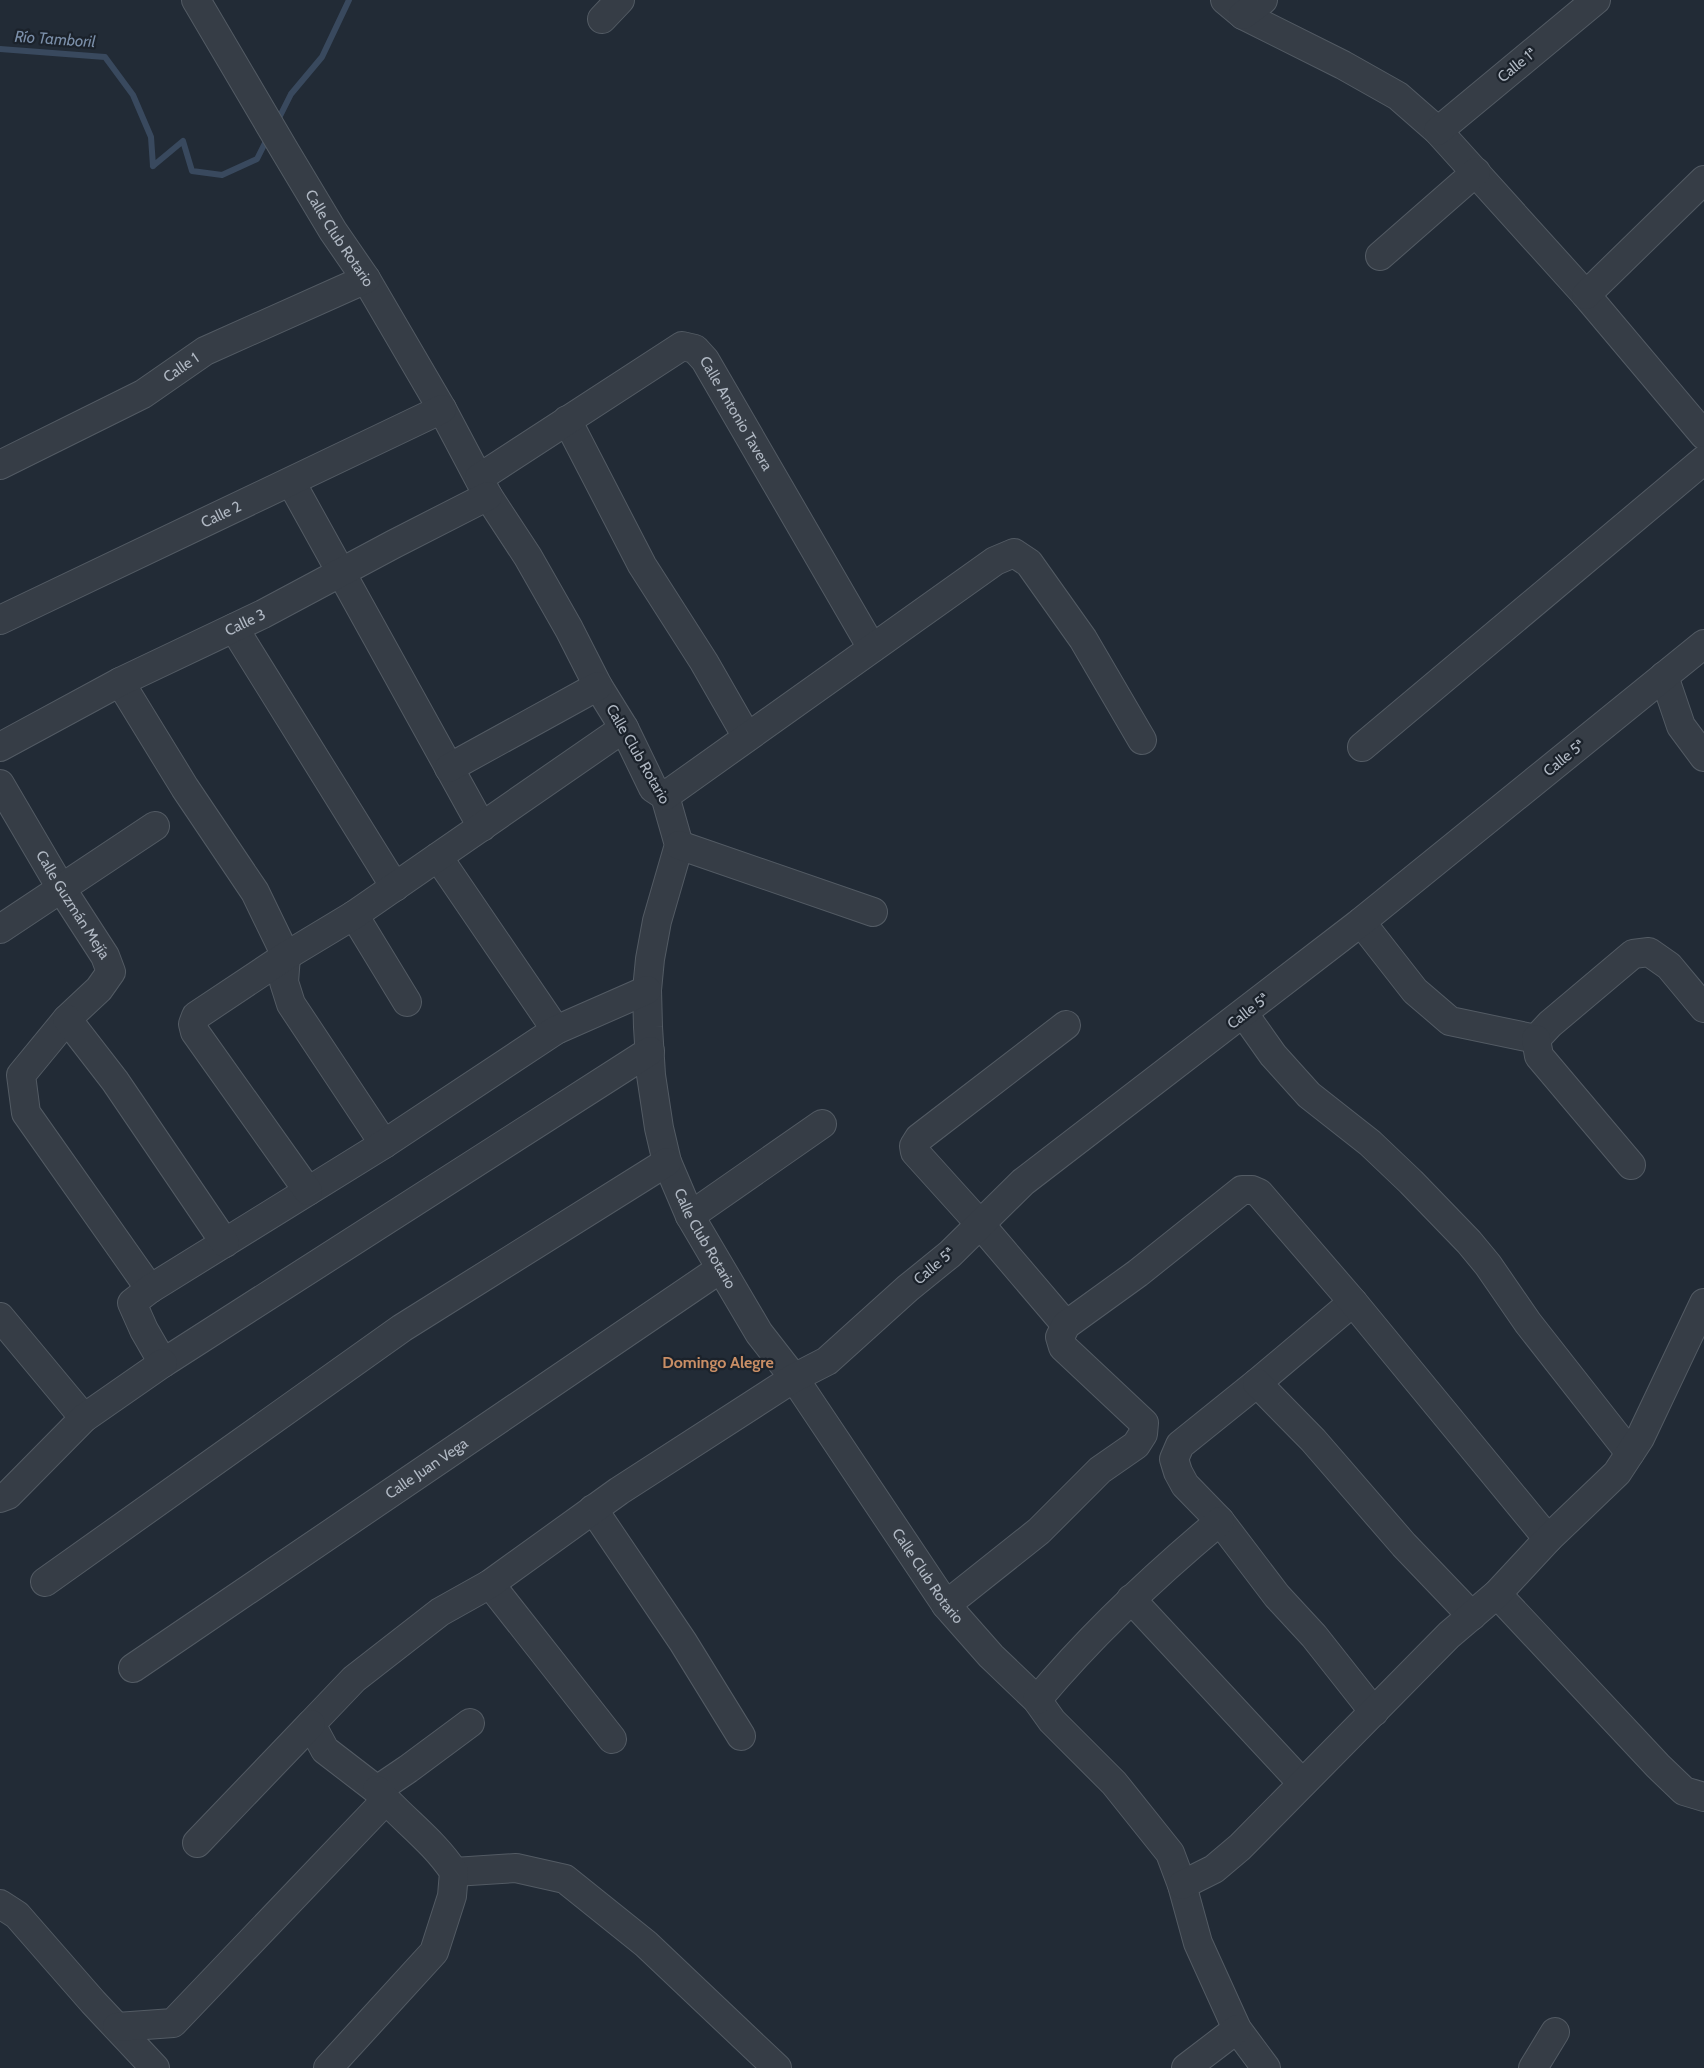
<svg xmlns="http://www.w3.org/2000/svg" width="1704" height="2068" viewBox="0 0 1704 2068" font-family="Cabin,sans-serif">
  <style>
    .lines { fill: none; stroke-linecap: round; stroke-linejoin: round }
    .stream { stroke: #39495e; stroke-width: 6 }
    .minor-casing { stroke: #535b64; stroke-width: 30 }
    .minor { stroke: #363d46; stroke-width: 28 }
    .labels { text-anchor: middle; dominant-baseline: central; stroke-width: 4.5; stroke-linejoin: round; paint-order: stroke }
    .street-label { font-size: 15px; fill: #b0b8c3; stroke: #1b222b }
    .water-label { font-size: 16px; font-style: italic; fill: #7b8fa9; stroke: #1b222b }
    .neighbourhood-label { font-size: 16px; font-weight: bold; fill: #c98e65; stroke: #1b222b }
  </style>
  <rect width="100%" height="100%" fill="#222b36"/>
  <g class="lines">
    <path class="stream" d="M0 49 105 57 133 95 151 137 153 166
      M277 122 291 94 322 57 349 0
      M153 166 183 141 192 171 222 175 257 159 268 137"/>
    <g class="minor-casing">
      <g id="minor">
        <path id="s1" d="M196 0 285 151 333 231 366 279 442 409 488 496 528 557 569 629 598 686 624 728 653 788 665 796 679 845 657 921 650 959 647 990 648 1027 651 1075 659 1128 667 1162 690 1216 759 1333 794 1378 946 1605 991 1656 1037 1700 1052 1721 1114 1783 1170 1853 1182 1885 1198 1943 1237 2029 1266 2068"/>
        <path d="M1225 0 1243 15 1343 65 1398 96 1438 131 1586 295 1704 435"/>
        <path d="M1243 15 1263 0"/>
        <path d="M602 19 620 0"/>
        <path d="M1438 131 1596 0"/>
        <path d="M1380 256 1476 172"/>
        <path d="M1586 295 1704 180"/>
        <path d="M567 420 642 565 704 662 747 737"/>
        <path id="s2" d="M0 465 143 394 205 351 366 279"/>
        <path id="s3" d="M479 478 682 346 695 349 705 360 872 648"/>
        <path d="M291 482 482 827"/>
        <path id="s4" d="M0 620 442 409"/>
        <path d="M234 628 395 887"/>
        <path d="M1664 676 1681 726 1704 757"/>
        <path d="M120 682 185 788 255 892 286 956 284 982 291 1004 384 1144"/>
        <path id="s5" d="M0 747 120 682 263 614 394 544 488 496"/>
        <path d="M1362 747 1704 460"/>
        <path d="M449 768 598 686"/>
        <path id="s6" d="M0 784 61 888 105 956 111 972 99 989 67 1019 21 1075 26 1113 150 1289"/>
        <path d="M665 796 995 561 1014 553 1029 563 1083 639 1142 740"/>
        <path d="M679 845 873 912"/>
        <path d="M438 857 556 1030"/>
        <path d="M354 915 407 1002"/>
        <path d="M1361 922 1415 991 1450 1021 1536 1039"/>
        <path d="M0 929 155 826"/>
        <path d="M647 990 556 1030 384 1144 150 1289 132 1303 144 1330 163 1363 650 1051"/>
        <path d="M1244 1014 1273 1055 1309 1095 1370 1143 1411 1182 1469 1242 1488 1265 1528 1323 1630 1453"/>
        <path d="M67 1019 115 1081 225 1243"/>
        <path d="M1066 1025 919 1138 914 1146 915 1152 980 1224 1066 1325"/>
        <path d="M1536 1039 1550 1024 1633 954 1649 952 1669 966 1704 1008"/>
        <path d="M1536 1039 1539 1056 1631 1165"/>
        <path d="M308 1191 195 1032 193 1024 196 1016 286 956 354 915 624 728"/>
        <path d="M690 1216 822 1124"/>
        <path d="M1353 1302 1257 1383 1180 1445 1174 1459 1178 1472 1185 1485 1220 1521 1277 1596 1314 1636 1374 1712"/>
        <path d="M0 1317 84 1418"/>
        <path d="M1257 1383 1313 1440 1404 1545 1472 1616"/>
        <path d="M0 1498 8 1495 84 1418 163 1363"/>
        <path d="M593 1509 683 1642 741 1736"/>
        <path d="M45 1582 402 1328 667 1162"/>
        <path d="M490 1584 612 1739"/>
        <path d="M1497 1594 1658 1766 1684 1791 1704 1797"/>
        <path d="M1131 1599 1302 1783"/>
        <path d="M946 1605 1039 1531 1100 1470 1136 1445 1143 1434 1144 1423 1063 1347 1060 1337 1066 1325 1138 1273 1242 1190H1252L1259 1193 1353 1302 1548 1539"/>
        <path id="s7" d="M133 1668 720 1269"/>
        <path d="M1037 1700C1092 1634 1154 1576 1220 1521"/>
        <path d="M470 1723 408 1769 377 1790 325 1750 311 1724 354 1679 440 1612 490 1584 619 1491 794 1378 827 1361 908 1288 950 1254 1023 1182 1361 922 1704 644"/>
        <path d="M197 1843 311 1724"/>
        <path d="M454 1872 516 1868 565 1879 646 1944 777 2068"/>
        <path d="M1182 1885 1214 1869 1240 1847 1449 1635 1497 1594 1548 1539 1617 1473 1640 1438 1704 1303"/>
        <path d="M0 1904 17 1915 93 2002 155 2068"/>
        <path d="M117 2027 173 2023 386 1800"/>
        <path d="M328 2068 434 1952 452 1896 454 1872C433 1840 402 1819 377 1790"/>
        <path d="M1186 2068 1237 2029"/>
        <path d="M1533 2068 1555 2032"/>
      </g>
    </g>
    <use href="#minor" class="minor"/>
  </g>
  <g class="labels">
    <g class="street-label">
      <text transform="translate(1517 65) rotate(-39)">Calle 1ª</text>
      <text stroke="none"><textPath href="#s1" startOffset="278">Calle Club Rotario</textPath></text>
      <text stroke="none"><textPath href="#s2" startOffset="206">Calle 1</textPath></text>
      <text stroke="none"><textPath href="#s3" startOffset="332">Calle Antonio Tavera</textPath></text>
      <text stroke="none"><textPath href="#s4" startOffset="245">Calle 2</textPath></text>
      <text stroke="none"><textPath href="#s5" startOffset="275">Calle 3</textPath></text>
      <text transform="translate(638 754) rotate(60)">Calle Club Rotario</text>
      <text transform="translate(1564 758) rotate(-39)">Calle 5ª</text>
      <text stroke="none"><textPath href="#s6" startOffset="141">Calle Guzmán Mejía</textPath></text>
      <text transform="translate(1248 1011) rotate(-38)">Calle 5ª</text>
      <text stroke="none"><textPath href="#s1" startOffset="1385">Calle Club Rotario</textPath></text>
      <text transform="translate(934 1266) rotate(-40)">Calle 5ª</text>
      <text stroke="none"><textPath href="#s7" startOffset="355">Calle Juan Vega</textPath></text>
      <text stroke="none"><textPath href="#s1" startOffset="1790">Calle Club Rotario</textPath></text>
    </g>
    <g class="water-label">
      <text transform="translate(55 39) rotate(4)">Río Tamboril</text>
    </g>
    <g class="neighbourhood-label">
      <text x="718" y="1362">Domingo Alegre</text>
    </g>
  </g>
</svg>
